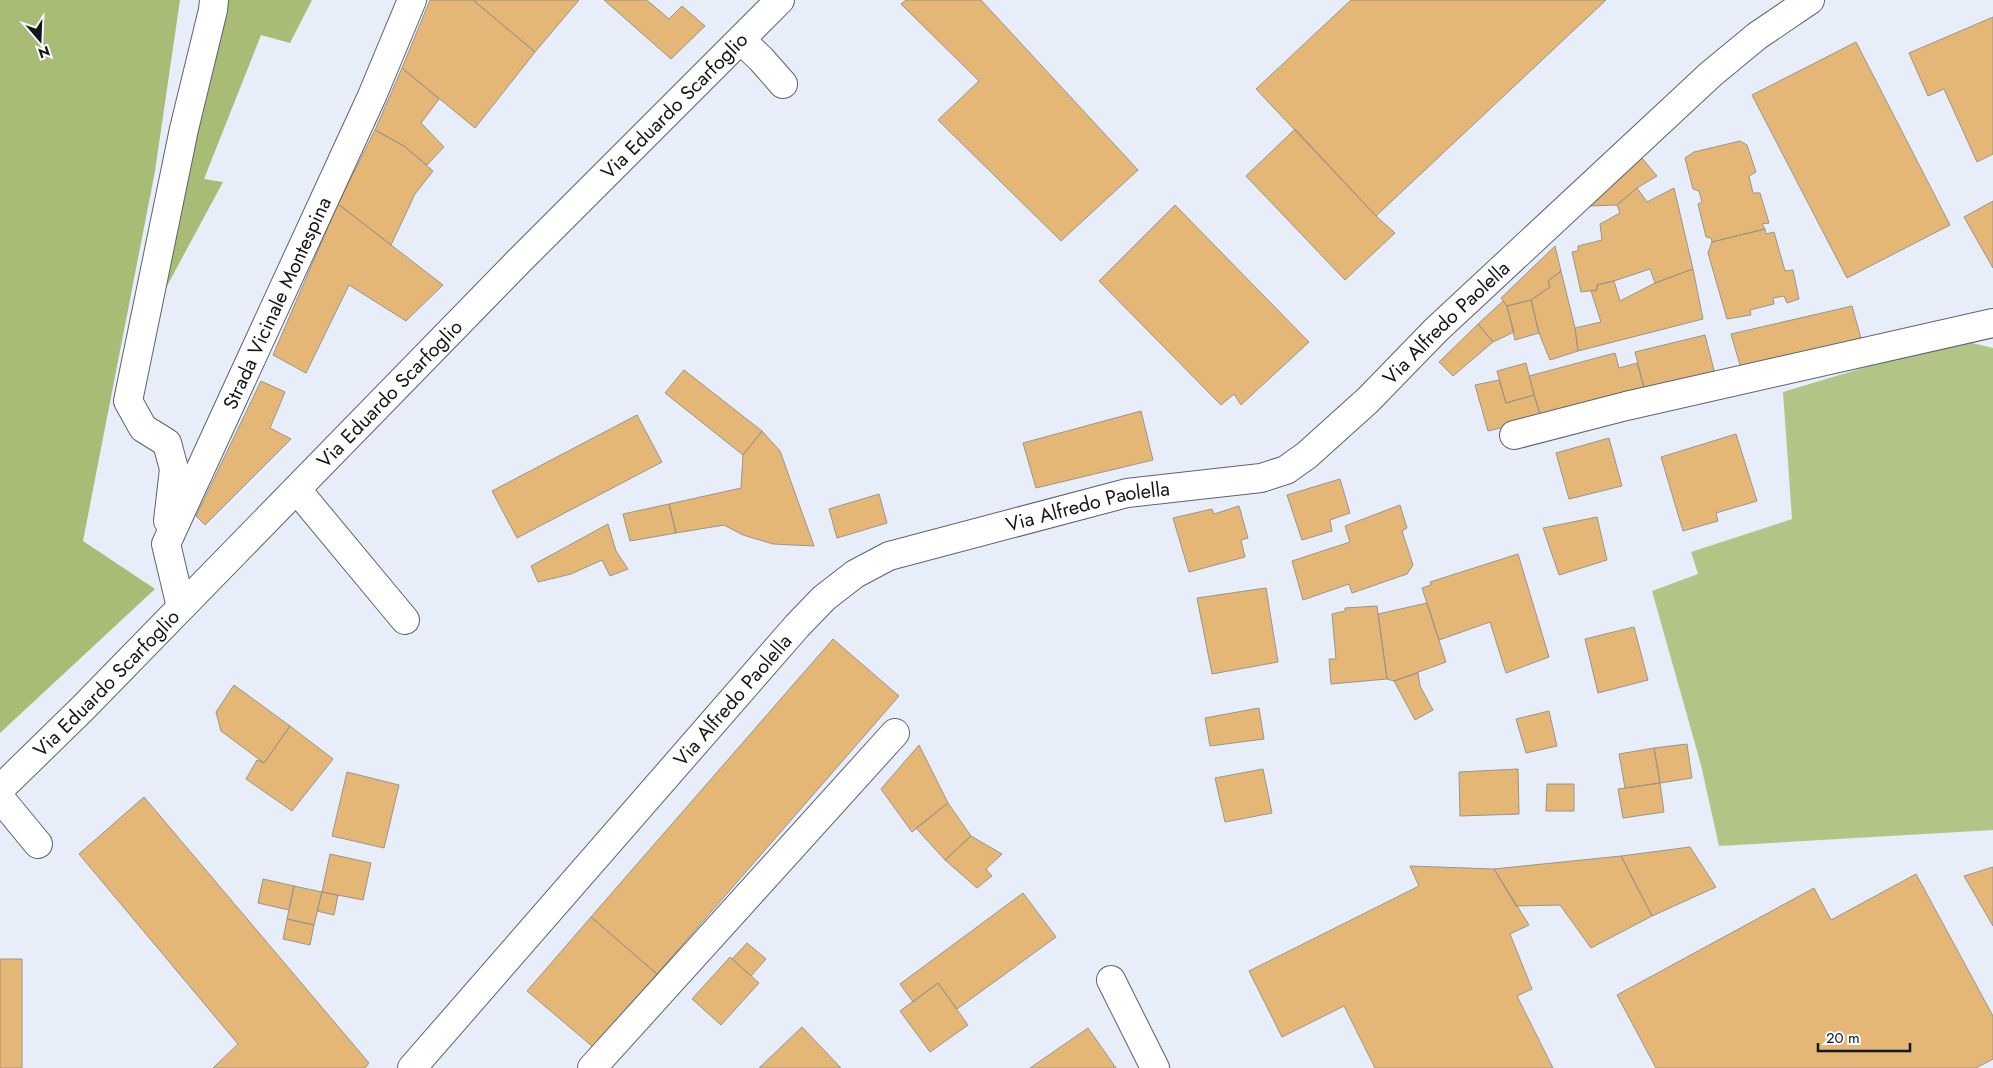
<svg xmlns="http://www.w3.org/2000/svg" width="1993" height="1068" viewBox="0 0 1993 1068" font-family="Jost,sans-serif">
  <style>
    .green { fill: #b2c587 }
    .forest { fill: #a8bc75 }
    .building { fill: #e4b776; stroke: #9b948a }
    .lines { fill: none; stroke-linecap: round; stroke-linejoin: round }
    .minor-casing { stroke: #5e636d; stroke-width: 30 }
    .minor { stroke: #fff; stroke-width: 28 }
    .labels { text-anchor: middle; dominant-baseline: central; stroke-width: 4; stroke-linejoin: round; paint-order: stroke }
    .street-label { font-size: 20px; fill: #131518; stroke: #fafbfd }
  </style>
  <rect width="100%" height="100%" fill="#e8eef9"/>
  <path class="green" d="M1972 343 1993 348V830L1719 846 1701 765 1652 591 1698 574 1691 552 1792 519 1783 392 1896 358Z"/>
  <path class="forest" d="M0 0H180L155 171 83 541 155 589 0 733Z
    M224 0H312L290 43 261 35 204 179 223 182 153 312Z"/>
  <path class="building" d="M430 0H473L535 52 475 128 402 68Z
    M473 0H579L535 52Z
    M604 0H647L669 19 682 6 705 26 671 59Z
    M906 0H981L1138 170 1061 241 938 120 979 81 901 4Z
    M1351 0H1606L1376 216 1256 89Z
    M1993 17V154L1977 162 1944 89 1928 96 1909 53Z
    M1856 42 1950 225 1847 278 1752 95Z
    M402 68 439 99 421 123 444 147 427 165 404 146 375 130Z
    M1295 129 1376 216 1395 233 1345 280 1246 176Z
    M375 130 404 146 433 171 415 194 391 245 338 204Z
    M1740 141 1747 145 1756 172 1749 176 1753 193H1760L1769 223 1762 224 1765 229 1712 242 1711 238 1706 237 1698 204 1702 202 1699 191 1693 189 1685 158 1694 152Z
    M1642 158 1657 176 1637 188 1617 205 1590 206Z
    M1637 188 1647 202 1674 188 1693 269 1655 283 1650 269 1614 281 1597 285V290L1581 292 1572 252 1578 251V246L1602 240 1600 224 1620 213 1617 205Z
    M1993 201V268L1964 217Z
    M338 204 443 285 406 321 349 285 306 373 273 355Z
    M1175 205 1309 342 1241 405 1234 394 1221 405 1099 281Z
    M1765 229 1766 234 1774 232 1785 271 1793 270 1799 299 1787 303 1784 296 1773 298 1774 304 1750 310 1751 315 1727 319 1708 253 1712 242Z
    M1555 246 1561 271 1548 281 1550 287 1531 300 1507 306 1501 298Z
    M1693 269 1703 319 1578 351 1575 328 1601 322 1591 291 1597 290V285L1614 281 1620 301 1655 283Z
    M1561 271 1575 328 1578 351 1550 360 1539 333 1531 300 1550 287 1548 281Z
    M1531 300 1539 333 1515 340 1507 306Z
    M1503 301 1507 306 1514 332 1493 342 1478 324Z
    M1852 306 1862 342 1742 372 1731 334Z
    M1478 324 1493 342 1453 376 1439 362Z
    M1705 335 1715 374 1645 391 1635 352Z
    M1615 353 1619 368 1637 363 1645 391 1541 418 1529 376Z
    M1526 363 1534 395 1506 403 1497 371Z
    M684 370 762 431 743 455 665 393Z
    M1499 380 1506 403 1534 395 1541 418 1488 431 1475 385Z
    M261 381 285 392 270 428 291 439 205 525 196 516Z
    M1141 411 1153 460 1036 488 1023 443Z
    M637 415 662 462 517 538 492 491Z
    M762 431 780 451 814 546 773 544 743 535 724 525 676 533 669 504 741 488 743 455Z
    M1736 434 1757 501 1716 513 1718 521 1683 531 1661 457Z
    M1609 438 1622 486 1569 499 1556 453Z
    M1340 479 1350 513 1330 520 1332 531 1302 540 1287 495Z
    M879 494 887 523 837 538 829 509Z
    M669 504 676 533 630 541 623 514Z
    M1400 505 1407 528 1402 531 1413 565 1407 574 1352 593 1349 584 1303 600 1292 561 1350 542 1345 526Z
    M1239 506 1248 538 1241 540 1245 557 1189 572 1173 518 1212 509 1214 514Z
    M1597 517 1607 560 1559 575 1543 528Z
    M608 524 616 551 628 569 610 576 602 560 571 574 538 582 531 566Z
    M1518 554 1549 657 1506 673 1490 622 1439 640 1422 588 1431 585 1430 582Z
    M1266 588 1278 662 1212 674 1197 598Z
    M1427 603 1446 662 1394 681 1387 679 1378 614Z
    M1377 606 1387 679 1331 684 1329 659H1336L1332 614 1345 611V608Z
    M1634 627 1648 680 1598 693 1585 639Z
    M833 639 899 696 657 974 591 917Z
    M1418 673 1420 686 1433 710 1415 720 1394 681Z
    M234 685 290 726 264 763 221 731 216 712Z
    M1259 708 1264 739 1210 746 1205 718Z
    M1549 711 1557 746 1526 753 1516 719Z
    M290 726 333 759 292 811 246 779 257 760 264 763Z
    M1687 744 1692 778 1660 783 1654 748Z
    M919 745 948 803 912 832 881 789Z
    M1654 748 1660 783 1625 788 1619 754Z
    M1263 769 1272 813 1225 822 1215 778Z
    M1518 769 1519 814 1460 816 1459 772Z
    M347 772 399 785 384 848 332 836Z
    M1660 783 1664 812 1623 818 1618 789Z
    M1547 784H1574V811H1546Z
    M144 797 369 1063 365 1068H213L238 1044 79 854Z
    M948 803 971 836 945 860 916 828Z
    M971 836 1002 854 986 869 992 876 977 888 945 860Z
    M1690 847 1716 887 1652 916 1621 856Z
    M330 854 371 863 363 900 322 892Z
    M1621 856 1652 916 1591 948 1560 905 1516 906 1494 869Z
    M1410 866 1494 869 1529 925 1510 934 1532 989 1517 996 1553 1068H1375L1344 1006 1282 1037 1249 971 1419 886Z
    M1993 867V926L1964 876Z
    M1916 874 1993 1016V1059L1976 1068H1656L1617 995 1814 888 1831 920Z
    M263 879 294 886 289 910 258 903Z
    M294 886 322 892 314 925 287 919Z
    M322 892 338 895 334 915 317 911Z
    M1023 893 1056 937 957 1009 938 983 913 1002 900 984Z
    M591 917 657 974 593 1047 527 991Z
    M287 919 314 925 310 945 283 939Z
    M747 943 766 959 751 976 732 959Z
    M730 957 759 983 721 1025 692 999Z
    M0 959H22V1068H0Z
    M938 983 968 1025 930 1052 900 1011Z
    M802 1027 841 1068H759Z
    M1088 1028 1116 1068H1030Z"/>
  <g class="lines">
    <g class="minor-casing">
      <g id="minor">
        <path d="M741 40 761 59 783 84"/>
        <path d="M1514 435 1626 406 1993 323"/>
        <path d="M297 490 405 620"/>
        <path d="M168 521 174 469 167 443 143 428 128 401 184 129 213 10 214 0"/>
        <path id="s1" d="M181 607 166 544 372 96 412 0"/>
        <path id="s2" d="M0 789 83 708 519 261 780 0"/>
        <path d="M0 798 38 844"/>
        <path d="M1111 980 1155 1068"/>
        <path id="s3" d="M412 1068 797 626 824 598 855 574 889 556 1127 493 1261 478 1286 470 1307 455 1368 400 1436 330 1711 74 1757 36 1810 0"/>
        <path d="M592 1068 895 733"/>
      </g>
    </g>
    <use href="#minor" class="minor"/>
  </g>
  <g class="labels">
    <g class="street-label">
      <text stroke="none"><textPath href="#s2" startOffset="960">Via Eduardo Scarfoglio</textPath></text>
      <text stroke="none"><textPath href="#s1" startOffset="330">Strada Vicinale Montespina</textPath></text>
      <text stroke="none"><textPath href="#s3" startOffset="1328">Via Alfredo Paolella</textPath></text>
      <text stroke="none"><textPath href="#s2" startOffset="555">Via Eduardo Scarfoglio</textPath></text>
      <text stroke="none"><textPath href="#s3" startOffset="908">Via Alfredo Paolella</textPath></text>
      <text stroke="none"><textPath href="#s2" startOffset="150">Via Eduardo Scarfoglio</textPath></text>
      <text stroke="none"><textPath href="#s3" startOffset="488">Via Alfredo Paolella</textPath></text>
    </g>
  </g>
  <g transform="translate(40 40) rotate(161)" stroke="#fafbfd" stroke-width="4" paint-order="stroke">
  <path d="M0-4L9 19L0 12L-9 19Z" fill="#131518"/>
  <text y="-8" font-size="14" font-weight="bold" text-anchor="middle" fill="#131518">N</text>
  </g>
  <path d="M1818 1043v8h92v-8" fill="none" stroke="#131518" stroke-width="2.5"/>
  <text x="1826" y="1043" font-size="15" fill="#131518" stroke="#fafbfd" stroke-width="4" paint-order="stroke">20 m</text>
</svg>
